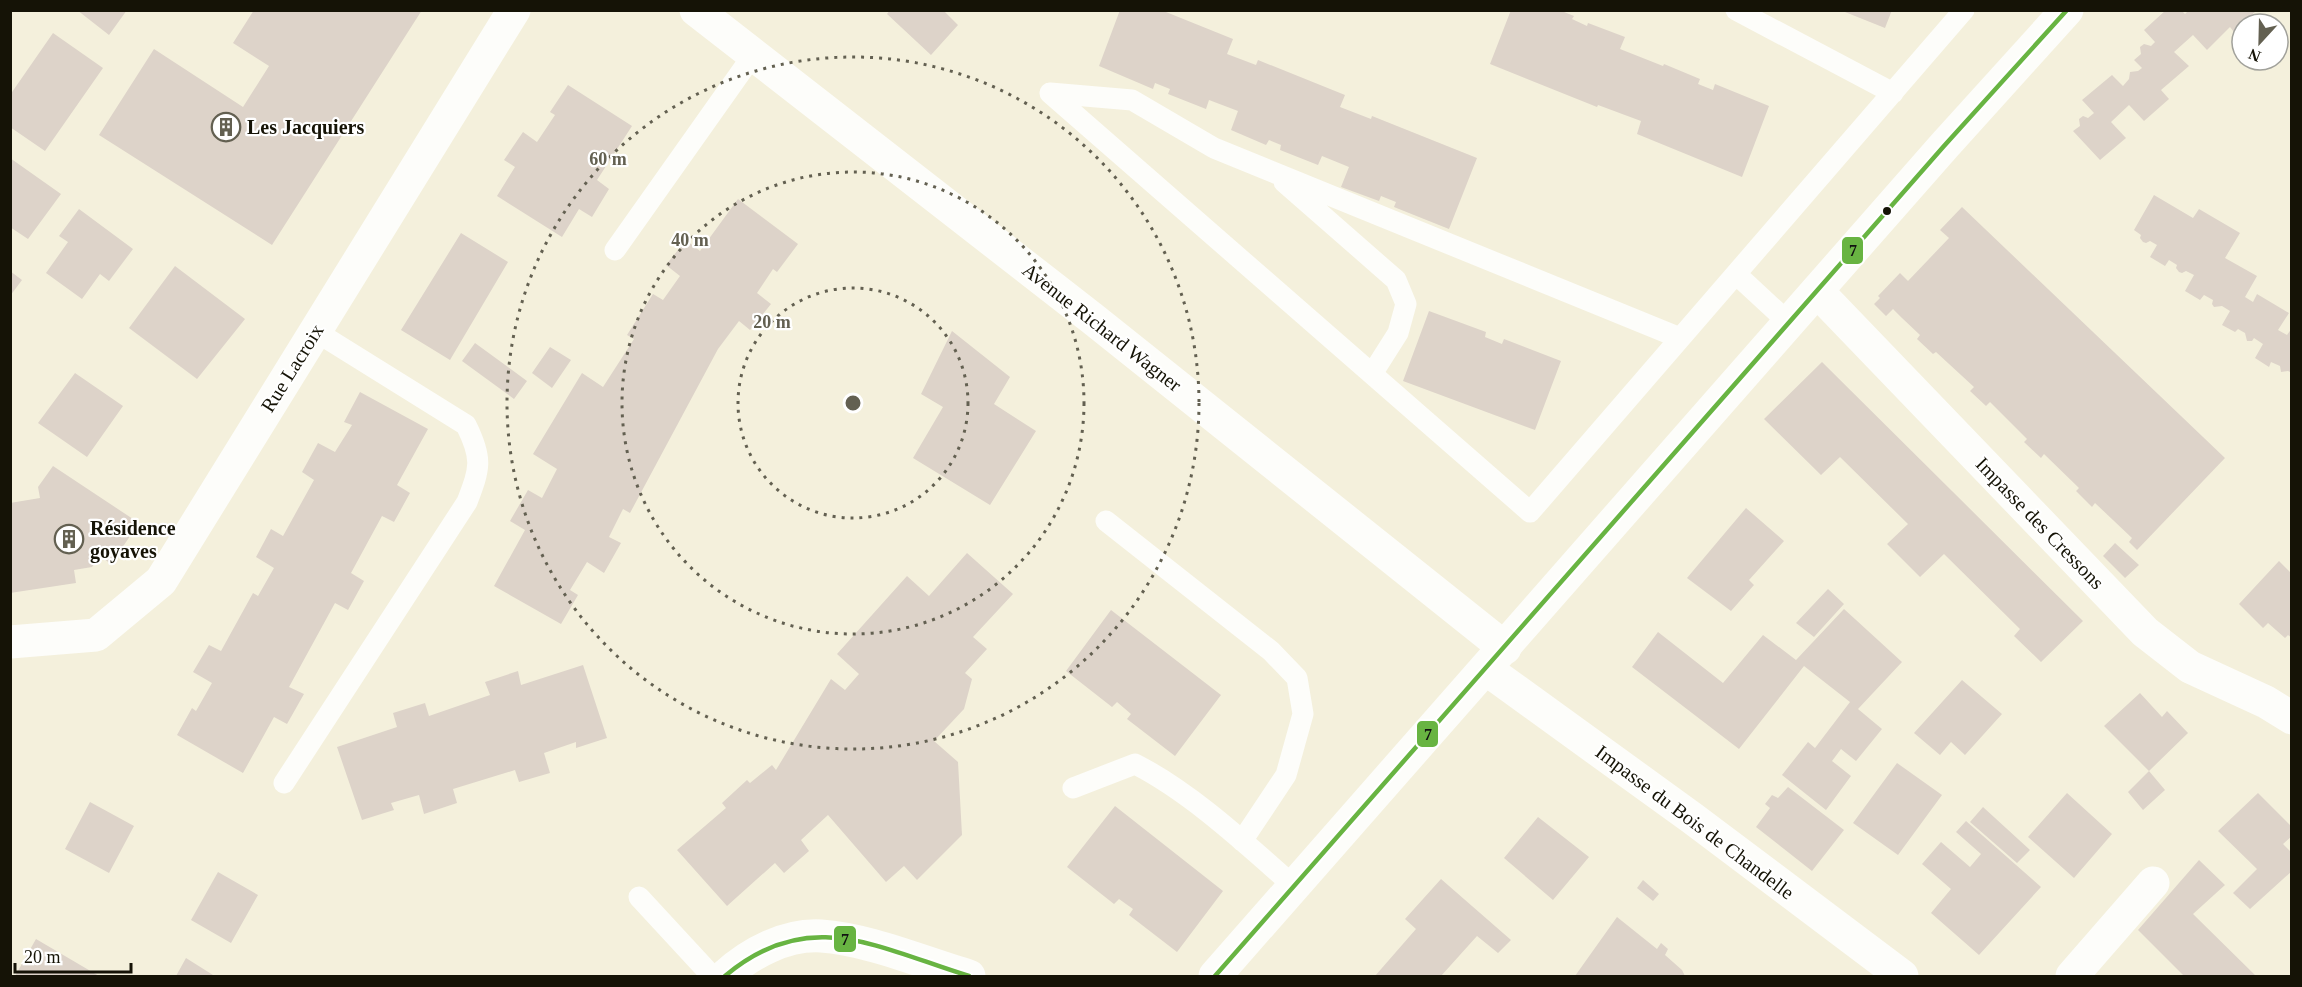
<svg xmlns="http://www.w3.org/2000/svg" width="2302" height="987" viewBox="0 0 2302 987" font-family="Georgia,serif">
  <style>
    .building { fill: #ddd3c9 }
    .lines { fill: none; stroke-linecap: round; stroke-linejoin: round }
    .service { stroke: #fdfdfa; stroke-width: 21 }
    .minor { stroke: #fdfdfa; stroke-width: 33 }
    .tertiary { stroke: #fdfdfa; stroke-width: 33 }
    .bus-1-casing { stroke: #fff; stroke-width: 9 }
    .bus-1 { stroke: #68b442; stroke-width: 4.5 }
    .ring { fill: none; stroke: #636051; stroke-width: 3; stroke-dasharray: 3 6 }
    .bus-dot { fill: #151306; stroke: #fff; stroke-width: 2 }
    .labels { text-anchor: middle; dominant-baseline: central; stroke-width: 4.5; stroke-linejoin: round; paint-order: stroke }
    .poi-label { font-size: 20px; font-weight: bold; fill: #151306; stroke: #fff; text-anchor: start }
    .street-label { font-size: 20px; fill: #151306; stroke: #fff }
    .centre { fill: #636051; stroke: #fff; stroke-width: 3 }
    .ring-label { font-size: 18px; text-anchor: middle; font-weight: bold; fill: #636051; stroke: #fff; stroke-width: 4.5; stroke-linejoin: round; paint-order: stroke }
    .line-badge { stroke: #fff; stroke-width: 2 }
    .pale-badge-label { font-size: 16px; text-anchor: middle; font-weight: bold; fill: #111 }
  </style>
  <rect width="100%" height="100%" fill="#f4f0dc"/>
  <path class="building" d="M77 10H127L109 35Z
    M254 10H422L272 245 99 135 154 49 243 107 269 66 233 43Z
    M890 10H943L958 25 931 55 887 14Z
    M1120 10H1161L1233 39 1227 54 1256 65 1258 60 1345 95 1340 107 1371 119 1372 116 1477 158 1449 229 1394 207 1396 202 1381 196 1379 201 1341 187 1349 167 1322 156 1318 165 1280 150 1281 145 1269 140 1266 145 1231 130 1238 111 1209 100 1206 109 1168 94 1170 89 1155 83 1153 89 1099 66Z
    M1511 10H1559L1574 16 1572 19 1587 26 1588 23 1625 37 1620 49 1663 66 1664 64 1700 79 1698 84 1713 90 1715 84 1769 106 1742 177 1637 134 1641 121 1598 105 1597 107 1490 64Z
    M1840 10H1892L1885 28Z
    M2166 10H2181L2185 14 2189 10H2257L2234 32 2230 27 2207 50 2193 35 2174 52 2189 66 2161 90 2169 99 2144 121 2129 105 2111 122 2126 138 2100 160 2073 131 2080 126 2079 119 2083 116 2088 118 2094 113 2082 100 2112 75 2123 86 2129 79 2130 72 2138 71 2142 68 2134 60 2141 54 2140 47 2144 44 2151 46 2155 42 2144 30Z
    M53 33 103 68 45 151 10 127V95Z
    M568 85 632 126 597 180 609 189 592 217 579 209 562 237 497 196 515 167 504 160 523 132 537 142 555 115 550 112Z
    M10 158 61 194 28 239 10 227Z
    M2154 195 2193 218 2199 209 2240 233 2225 258 2257 276 2245 297 2253 302 2257 294 2289 313 2278 330 2287 335 2292 328V373L2288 371 2281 372 2280 366 2271 362 2269 367 2255 358 2263 344 2254 338 2252 341H2247L2245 333 2238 329 2235 332 2222 325 2230 311 2222 306 2214 307 2212 304 2213 300 2204 295 2200 300 2185 291 2194 275 2186 271 2182 273 2179 272 2176 268 2177 265 2169 260 2165 266 2150 257 2157 245 2150 241 2146 243 2143 242 2140 238 2141 235 2134 230Z
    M738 199 798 244 777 272 773 269 757 293 771 304 750 330 739 321 718 349 630 513 623 509 609 537 621 543 604 573 587 562 570 590 578 595 561 624 494 586 525 530 510 521 528 490 542 498 557 469 533 454 582 373 603 387 634 339 627 335 653 294 663 300 680 276 666 265 686 240 700 251Z
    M1962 207 2225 458 2137 550 2129 542 2132 538 2095 503 2092 507 2076 491 2079 488 2044 454 2041 458 2024 442 2027 439 1990 402 1986 406 1970 391 1974 387 1936 352 1933 354 1917 339 1920 335 1902 318 1893 309 1886 316 1874 304 1880 298 1878 296 1900 273 1908 281 1949 238 1940 230Z
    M79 209 133 249 109 281 100 274 82 299 46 273 68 242 59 236Z
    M461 233 508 262 450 360 401 330Z
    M175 266 245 319 197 379 129 328Z
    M10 271 22 280 10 296Z
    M1429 311 1486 332 1485 337 1502 344 1504 339 1561 361 1535 430 1403 381Z
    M952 331 1010 377 994 404 1036 431 990 505 913 458 943 407 921 394Z
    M475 343 527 381 514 399 462 361Z
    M550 347 571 360 552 388 532 373Z
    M1822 362 2083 621 2041 662 2014 636 2020 629 1944 554 1920 577 1887 544 1908 524 1840 457 1821 475 1764 419Z
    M75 373 123 406 87 457 38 423Z
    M360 392 428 429 397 485 410 493 394 522 382 516 351 573 364 581 348 610 335 603 289 687 304 694 287 724 274 717 243 773 177 735 192 708 196 711 212 683 193 672 209 645 221 651 253 593 258 596 274 568 256 557 271 529 283 536 314 480 302 472 318 443 335 452 352 425 344 422Z
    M53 466 139 523 111 564 100 556 92 567 74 570 76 583 10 593V503L40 498 38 487Z
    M1746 508 1784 541 1749 580 1754 585 1731 611 1687 578Z
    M2115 543 2139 565 2125 578 2103 556Z
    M967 553 1013 594 973 637 987 649 965 673 972 679 964 709 934 741 958 762 962 835 917 880 904 866 886 882 828 815 801 840 809 851 784 873 775 863 727 906 677 850 726 808 722 803 747 780 750 783 772 765 776 770 831 679 845 690 859 674 837 654 907 576 929 596Z
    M2279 561 2292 574V638L2288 635 2285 638 2268 623 2263 628 2239 604Z
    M1828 589 1844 604 1814 637 1796 623Z
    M1844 609 1902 662 1858 709 1882 729 1856 761 1841 749 1832 761 1851 776 1826 810 1782 775 1808 742 1815 748 1850 702 1804 666 1739 749 1632 667 1658 632 1723 683 1763 635 1796 660Z
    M1111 610 1221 695 1175 756 1127 719 1131 714 1117 702 1112 707 1066 671Z
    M583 665 607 738 576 748V742L544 753 550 773 519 782 515 770 453 789 457 803 424 814 419 795 391 803 394 810 362 820 337 747 397 727 393 713 425 703 429 716 490 695 485 682 518 671 521 685Z
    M1962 680 2002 714 1965 755 1951 742 1940 755 1914 733Z
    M2140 693 2162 717 2167 711 2188 733 2149 771 2104 726Z
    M1897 763 1942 795 1898 855 1853 823Z
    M2149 771 2165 790 2143 810 2128 792Z
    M1788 787 1844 830 1812 871 1756 827 1770 808 1765 804 1772 795 1778 798Z
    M2067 793 2112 834 2074 878 2028 837Z
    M2258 793 2292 827V836L2283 844 2292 853V871L2250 909 2233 893 2257 869 2218 831Z
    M90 802 134 826 109 873 65 849Z
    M1115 806 1223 891 1177 952 1129 915 1133 909 1119 899 1114 904 1067 867Z
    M1983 807 2030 850 2017 863 1970 822Z
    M1538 817 1589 857 1553 900 1504 858Z
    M1966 821 2041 887 1979 955 1931 913 1951 889 1922 864 1941 842 1970 867 1981 854 1956 832Z
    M2199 860 2225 885 2193 914 2256 976H2184L2138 930Z
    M218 872 258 895 231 943 191 920Z
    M1441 879 1511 940 1498 953 1477 936 1441 976H1375L1416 929 1405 919Z
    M1643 880 1659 894 1653 901 1637 888Z
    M1617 917 1657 949 1661 943 1668 949 1665 955 1682 970 1685 976H1575Z
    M36 939 99 976H15Z
    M186 958 213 975 212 976H176Z"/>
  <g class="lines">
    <path class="service" d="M1736 10 1893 93
      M1050 93 1530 512 1964 10
      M1050 93 1132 100 1214 148 1680 338
      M1284 182 1396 280 1406 304 1398 333 1372 374
      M615 250 753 55
      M1736 274 1789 323
      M1106 521 1271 651 1297 678 1303 714 1286 775 1242 841
      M284 783 467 502C480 468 483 459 466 425L315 331
      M1073 788 1135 764C1192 793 1247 845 1295 887
      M639 897 712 976"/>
    <path class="minor" d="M696 10 1093 319 1505 648
      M1817 291 2145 632 2190 667 2266 702 2292 718
      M10 642 96 635 161 581 514 10
      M1486 669 1692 818 1902 976
      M2072 976 2153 883"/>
    <path class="tertiary" d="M725 976C750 953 786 934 821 936 868 939 924 963 969 976
      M1215 976 1944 146 2067 10"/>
    <g class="bus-1-casing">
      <path id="bus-1" d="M725 976C809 905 878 948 969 976
        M1215 976 1944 146 2067 10"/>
    </g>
    <use href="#bus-1" class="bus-1"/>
  </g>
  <g class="ring">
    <circle cx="853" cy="403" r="115"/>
    <circle cx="853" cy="403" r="231"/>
    <circle cx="853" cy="403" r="346"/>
  </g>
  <defs>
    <g id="building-ring" transform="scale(1.5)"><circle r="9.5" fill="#fff" stroke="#636051" stroke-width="1.5"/><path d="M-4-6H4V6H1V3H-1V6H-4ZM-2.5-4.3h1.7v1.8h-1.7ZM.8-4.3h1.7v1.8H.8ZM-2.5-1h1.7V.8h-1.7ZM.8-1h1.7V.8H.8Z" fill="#636051"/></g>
  </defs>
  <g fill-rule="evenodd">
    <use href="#building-ring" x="226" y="127"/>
    <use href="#building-ring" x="69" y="539"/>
  </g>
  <circle class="bus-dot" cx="1887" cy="211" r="5"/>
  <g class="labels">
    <g class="poi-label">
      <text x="247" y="127">Les Jacquiers</text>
      <text x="90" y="528">Résidence<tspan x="90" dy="23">goyaves</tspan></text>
    </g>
    <g class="street-label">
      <text transform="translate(1102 327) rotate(38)">Avenue Richard Wagner</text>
      <text transform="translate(292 368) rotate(-58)">Rue Lacroix</text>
      <text transform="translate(2040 523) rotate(46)">Impasse des Cressons</text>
      <text transform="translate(1695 822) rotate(37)">Impasse du Bois de Chandelle</text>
    </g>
  </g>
  <circle cx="853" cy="403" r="9" class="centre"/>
  <g class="ring-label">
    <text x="608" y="165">60 m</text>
    <text x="690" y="246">40 m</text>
    <text x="772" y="328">20 m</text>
  </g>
  <g class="line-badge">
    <rect x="1841" y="236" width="23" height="29" rx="6" fill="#68b442"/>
    <rect x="1416" y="720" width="23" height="28" rx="6" fill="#68b442"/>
    <rect x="833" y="925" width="24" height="28" rx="6" fill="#68b442"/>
  </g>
  <g class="pale-badge-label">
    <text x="1853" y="256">7</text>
    <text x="1428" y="740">7</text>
    <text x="845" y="945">7</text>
  </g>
  <rect width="2302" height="987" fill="none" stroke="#151306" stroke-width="24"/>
  <g transform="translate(2260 42) rotate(202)"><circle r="28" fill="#ffffff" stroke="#a1a19b" stroke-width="1.5"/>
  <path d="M0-4.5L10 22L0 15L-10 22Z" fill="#636051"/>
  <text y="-9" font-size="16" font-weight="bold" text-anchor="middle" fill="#151306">N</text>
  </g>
  <path d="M15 963v9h116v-9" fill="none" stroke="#151306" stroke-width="3"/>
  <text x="24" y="963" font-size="18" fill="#151306" stroke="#ffffff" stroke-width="4.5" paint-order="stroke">20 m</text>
</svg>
